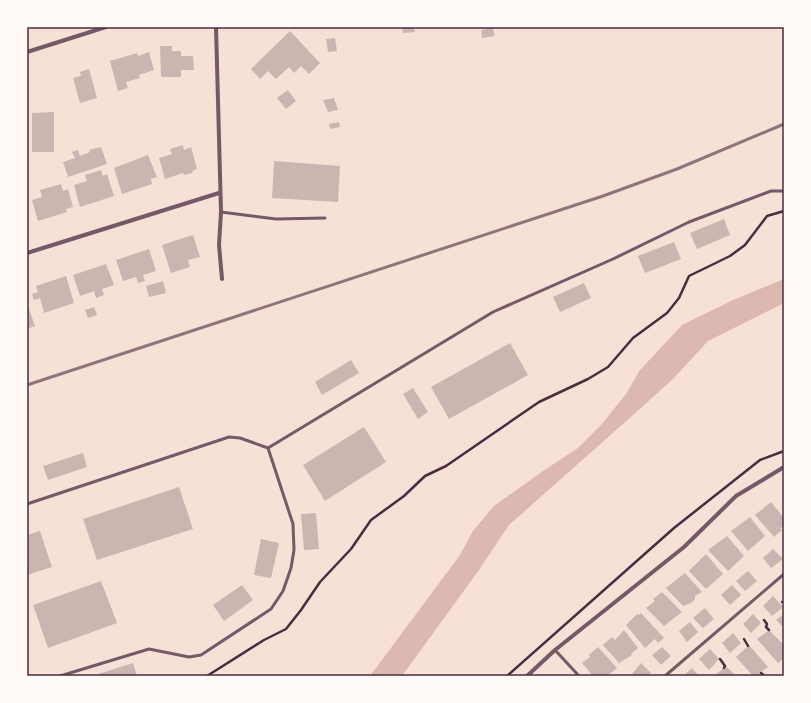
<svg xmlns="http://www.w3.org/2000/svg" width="811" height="703" viewBox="0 0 811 703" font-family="Barlow,sans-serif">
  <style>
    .water { fill: #dcb8b0 }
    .building { fill: #ccb4b1 }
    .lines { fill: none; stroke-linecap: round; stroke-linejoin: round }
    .path { stroke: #4a2c40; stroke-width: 2.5 }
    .service { stroke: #755966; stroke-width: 3 }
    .minor { stroke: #755966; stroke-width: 4 }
    .rail { stroke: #8f747c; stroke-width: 3 }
    .neatline { fill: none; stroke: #4a2c40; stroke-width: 1.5 }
  </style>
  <rect width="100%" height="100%" fill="#f7e1d7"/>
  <path class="water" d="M784 279V303L708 341 673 379 642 407 509 525 479 570 402 676H370L460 555 473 531 494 506 543 471 578 448 601 425 626 394 640 370 682 325 733 300Z"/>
  <path class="building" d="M402 27H414L415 32 403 33Z
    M493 28 495 36 482 38 481 30Z
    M290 31 320 63 309 74 301 66 294 73 289 67 276 79 268 71 260 79 251 69Z
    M335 38 337 51 328 52 326 39Z
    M160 46H172V51H181V56H193L194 70H181V77H161Z
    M149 52 154 70 139 75 140 78 126 82 128 88 118 91 110 61 137 53 138 56Z
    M89 69 97 98 80 103 73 78 81 76 80 72Z
    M288 90 296 101 286 109 277 98Z
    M334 98 338 110 328 112 323 100Z
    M54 112V152H32V113Z
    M339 122 340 127 330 129 329 124Z
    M183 145 184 150 191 147 197 169 192 171 193 173 184 175 183 173 165 179 159 158 172 154 170 149Z
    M101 147 107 164 68 177 63 162 75 158 72 152 78 150 80 156 90 152 89 150Z
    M148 155 157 177 151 179 152 184 122 194 114 168Z
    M274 161 340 166 338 202 272 198Z
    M101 170 103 176 107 174 114 196 80 207 74 185 87 181 85 175Z
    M61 184 63 191 68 189 73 207 66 209 67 212 38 221 32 200 42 197 40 190Z
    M724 219 730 235 697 249 690 233Z
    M193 235 200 257 188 260 190 267 171 273 162 245Z
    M674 242 681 259 645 273 638 256Z
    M149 249 156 271 143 275 145 281 138 283 136 277 123 281 116 260Z
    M106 264 114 285 102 289 104 295 96 298 94 291 80 296 73 275Z
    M66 276 74 303 44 313 40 298 34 300 32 294 38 292 36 286Z
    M163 281 166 293 149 297 146 286Z
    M584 283 591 298 560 312 553 297Z
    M27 303 35 326 27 329Z
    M94 307 97 315 88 318 85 310Z
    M510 343 528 375 449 419 431 387Z
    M351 360 359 373 322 395 315 382Z
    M413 388 428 412 418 419 403 394Z
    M364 427 386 462 325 501 303 465Z
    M83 453 87 467 48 480 43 466Z
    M179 487 193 529 97 560 83 519Z
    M771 502 784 518V529L782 527 780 528 782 530 774 537 755 515Z
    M316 513 319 549 304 550 301 514Z
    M750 517 765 536 748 551 731 531Z
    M40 531 52 567 27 575V535Z
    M727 536 744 556 728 571 708 550Z
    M261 539 279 543 271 578 254 575Z
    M773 549 783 559 771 568 763 558Z
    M706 554 723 574 706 589 689 571Z
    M748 571 757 581 745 591 736 581Z
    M685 573 702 592 695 596V599L691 603 683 606 666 588Z
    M101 581 117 623 48 648 33 605Z
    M242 585 253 600 224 621 213 605Z
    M732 585 741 595 730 605 721 595Z
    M662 592 682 612 664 626 646 608 655 601 653 599Z
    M773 596 783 607 772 616 763 606Z
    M705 608 714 619 703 628 693 618Z
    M641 613 664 638 658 643 655 639 645 648 626 625 637 614 639 615Z
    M753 614 761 623 751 633 743 624Z
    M784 614V628L776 620Z
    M690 622 698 632 687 642 679 631Z
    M624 630 638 648 631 654 632 655 619 663 603 645 612 637 615 640Z
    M769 630 784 645V658L778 663 757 639Z
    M733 633 741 643 730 653 722 643Z
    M749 645 768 667 756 676H753L736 657Z
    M598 647 617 668 607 676H593L582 663 590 657 589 655Z
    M662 647 671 656 661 665 652 655Z
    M710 649 719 659 709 670 699 659Z
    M133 663 137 676H99L98 674Z
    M641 663 651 673 647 676H634L632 674Z
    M727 667 736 676H714L724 668 725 669Z
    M692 668 699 676H683Z"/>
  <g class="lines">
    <path class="path" d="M782 602 784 603
      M764 620 767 624 766 627 769 630
      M744 639 748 646
      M720 659 725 666 724 668
      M761 673 765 676
      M207 676 264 640 286 629 301 610 320 582 351 549 371 520 404 496 425 476 446 466 539 402 588 379 608 367 633 338 667 313 679 298 689 276 730 256 745 245 767 216 784 211
      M507 676 674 528 760 460 784 451"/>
    <path class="service" d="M221 212 276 219 325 218
      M268 448 493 312 613 259 689 222 771 191H784
      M27 504 229 437 240 438 268 448
      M555 650 579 676
      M60 676 149 649 189 657 201 655 271 609 283 591 291 568 294 550 293 524 268 448
      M665 676 784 574"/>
    <path class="minor" d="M216 27 221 212 219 245 222 279
      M27 52 106 27
      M27 253 219 193
      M527 676 555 650 684 547 736 496 784 467"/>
    <path class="rail" d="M27 385 603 196 677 169 784 124"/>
  </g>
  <rect width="811" height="703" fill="none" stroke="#fffaf5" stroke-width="56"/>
  <rect x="28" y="28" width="755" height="647" class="neatline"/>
</svg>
